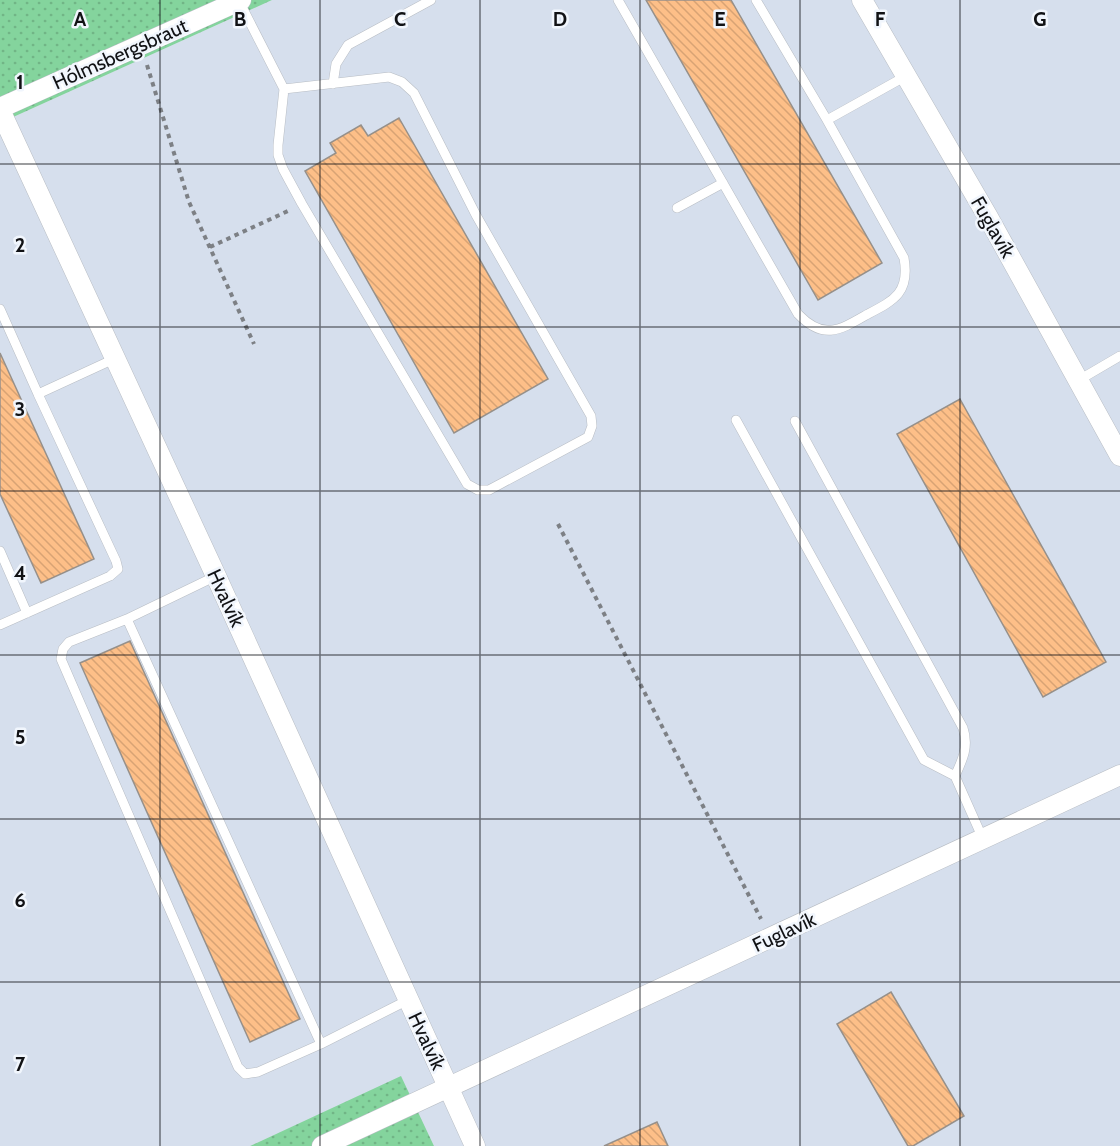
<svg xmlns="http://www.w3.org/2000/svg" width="1120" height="1146" viewBox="0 0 1120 1146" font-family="Cabin,sans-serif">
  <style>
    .built { fill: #d6dfed }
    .grass { fill: url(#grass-dots) }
    .building { fill: url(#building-back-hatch); stroke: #96908a; stroke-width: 1.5 }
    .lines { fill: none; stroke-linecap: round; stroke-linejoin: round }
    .service-casing { stroke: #b8bdc4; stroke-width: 10 }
    .minor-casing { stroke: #b8bdc4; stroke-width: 21 }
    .path { stroke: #7d8085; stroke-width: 4; stroke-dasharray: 4.5 4.5; stroke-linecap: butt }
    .service { stroke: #fff; stroke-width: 9 }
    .minor { stroke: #fff; stroke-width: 20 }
    .grid { fill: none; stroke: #111215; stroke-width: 1.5; stroke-opacity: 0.55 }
    .labels { text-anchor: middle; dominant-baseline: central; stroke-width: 5; stroke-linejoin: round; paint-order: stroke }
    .street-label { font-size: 20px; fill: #111215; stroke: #f1f6fd }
    .grid-label { font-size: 20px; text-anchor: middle; font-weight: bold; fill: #111215; stroke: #f1f6fd; stroke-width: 5; stroke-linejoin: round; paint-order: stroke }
  </style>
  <defs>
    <pattern id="grass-dots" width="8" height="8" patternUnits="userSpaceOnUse" patternTransform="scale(1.5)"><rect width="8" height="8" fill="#84d49d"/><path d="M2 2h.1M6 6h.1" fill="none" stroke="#71b586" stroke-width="1.8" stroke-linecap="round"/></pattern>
    <pattern id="building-back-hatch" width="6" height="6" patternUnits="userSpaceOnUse" patternTransform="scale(1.5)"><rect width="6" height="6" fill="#fdbf88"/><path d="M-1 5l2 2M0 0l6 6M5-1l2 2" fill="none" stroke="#d8a374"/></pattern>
  </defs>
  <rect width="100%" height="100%" fill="#e4e9f0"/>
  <path class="built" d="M272 0H1120V1146H434L401 1077 250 1146H0V123Z"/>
  <path class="grass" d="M0 0H272L0 123Z
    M401 1076 434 1146H250Z"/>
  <path class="building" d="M646 0H731L882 263 818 300Z
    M399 118 548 379 454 433 305 171 336 153 330 143 361 125 368 136Z
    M0 353 94 559 41 583 0 494Z
    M960 399 1106 662 1043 697 897 434Z
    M130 641 300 1019 250 1042 80 663Z
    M891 992 964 1116 913 1146H908L837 1024Z
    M657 1122 668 1146H604Z"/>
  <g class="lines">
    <g class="service-casing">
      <path id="service" d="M618 0 798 314C824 341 840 330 868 314 895 300 910 292 904 258L827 120 756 0
        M239 1 284 89
        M389 77 402 82 414 93 476 215 591 416 592 426 588 437 489 490H478L467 484 302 204 283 169 278 155V145L284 89Z
        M333 84 336 64 348 45 431 0
        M827 120 906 76
        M677 208 723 183
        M0 309 38 394 114 359
        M1079 380 1120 356
        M736 420 924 760 955 776 983 839
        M795 421 963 728C969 746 963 759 955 776
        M0 551 27 613
        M216 576 127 619 69 642 63 649 61 659 238 1067 245 1074 258 1072 321 1044 408 1000
        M127 619 321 1044
        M0 625 110 576 118 569 116 561 38 394"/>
    </g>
    <g class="minor-casing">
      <path id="minor" d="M862 0 988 217 1120 456
        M0 108 241 0
        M0 110 216 576 475 1146
        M322 1146 1120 775"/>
    </g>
    <path class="path" d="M147 65 189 202 254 344
      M210 247 288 211
      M558 524 761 919"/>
    <use href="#service" class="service"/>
    <use href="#minor" class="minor"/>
  </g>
  <path class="grid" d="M160 0V1146M320 0V1146M480 0V1146M640 0V1146M800 0V1146M960 0V1146M0 164H1120M0 327H1120M0 491H1120M0 655H1120M0 819H1120M0 982H1120"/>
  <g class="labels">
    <g class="street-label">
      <text transform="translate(120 54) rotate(-24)">Hólmsbergsbraut</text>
      <text transform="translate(993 227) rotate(60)">Fuglavík</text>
      <text transform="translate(226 598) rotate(65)">Hvalvík</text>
      <text transform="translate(784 932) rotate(-25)">Fuglavík</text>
      <text transform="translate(427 1041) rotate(65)">Hvalvík</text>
    </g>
  </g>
  <g class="grid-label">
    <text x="80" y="26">A</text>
    <text x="240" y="26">B</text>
    <text x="400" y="26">C</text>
    <text x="560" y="26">D</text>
    <text x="720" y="26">E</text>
    <text x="880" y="26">F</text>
    <text x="1040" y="26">G</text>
    <text x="20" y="89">1</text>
    <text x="20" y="252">2</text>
    <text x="20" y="416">3</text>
    <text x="20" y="580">4</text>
    <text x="20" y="744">5</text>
    <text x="20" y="907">6</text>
    <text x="20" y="1071">7</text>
  </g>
</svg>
